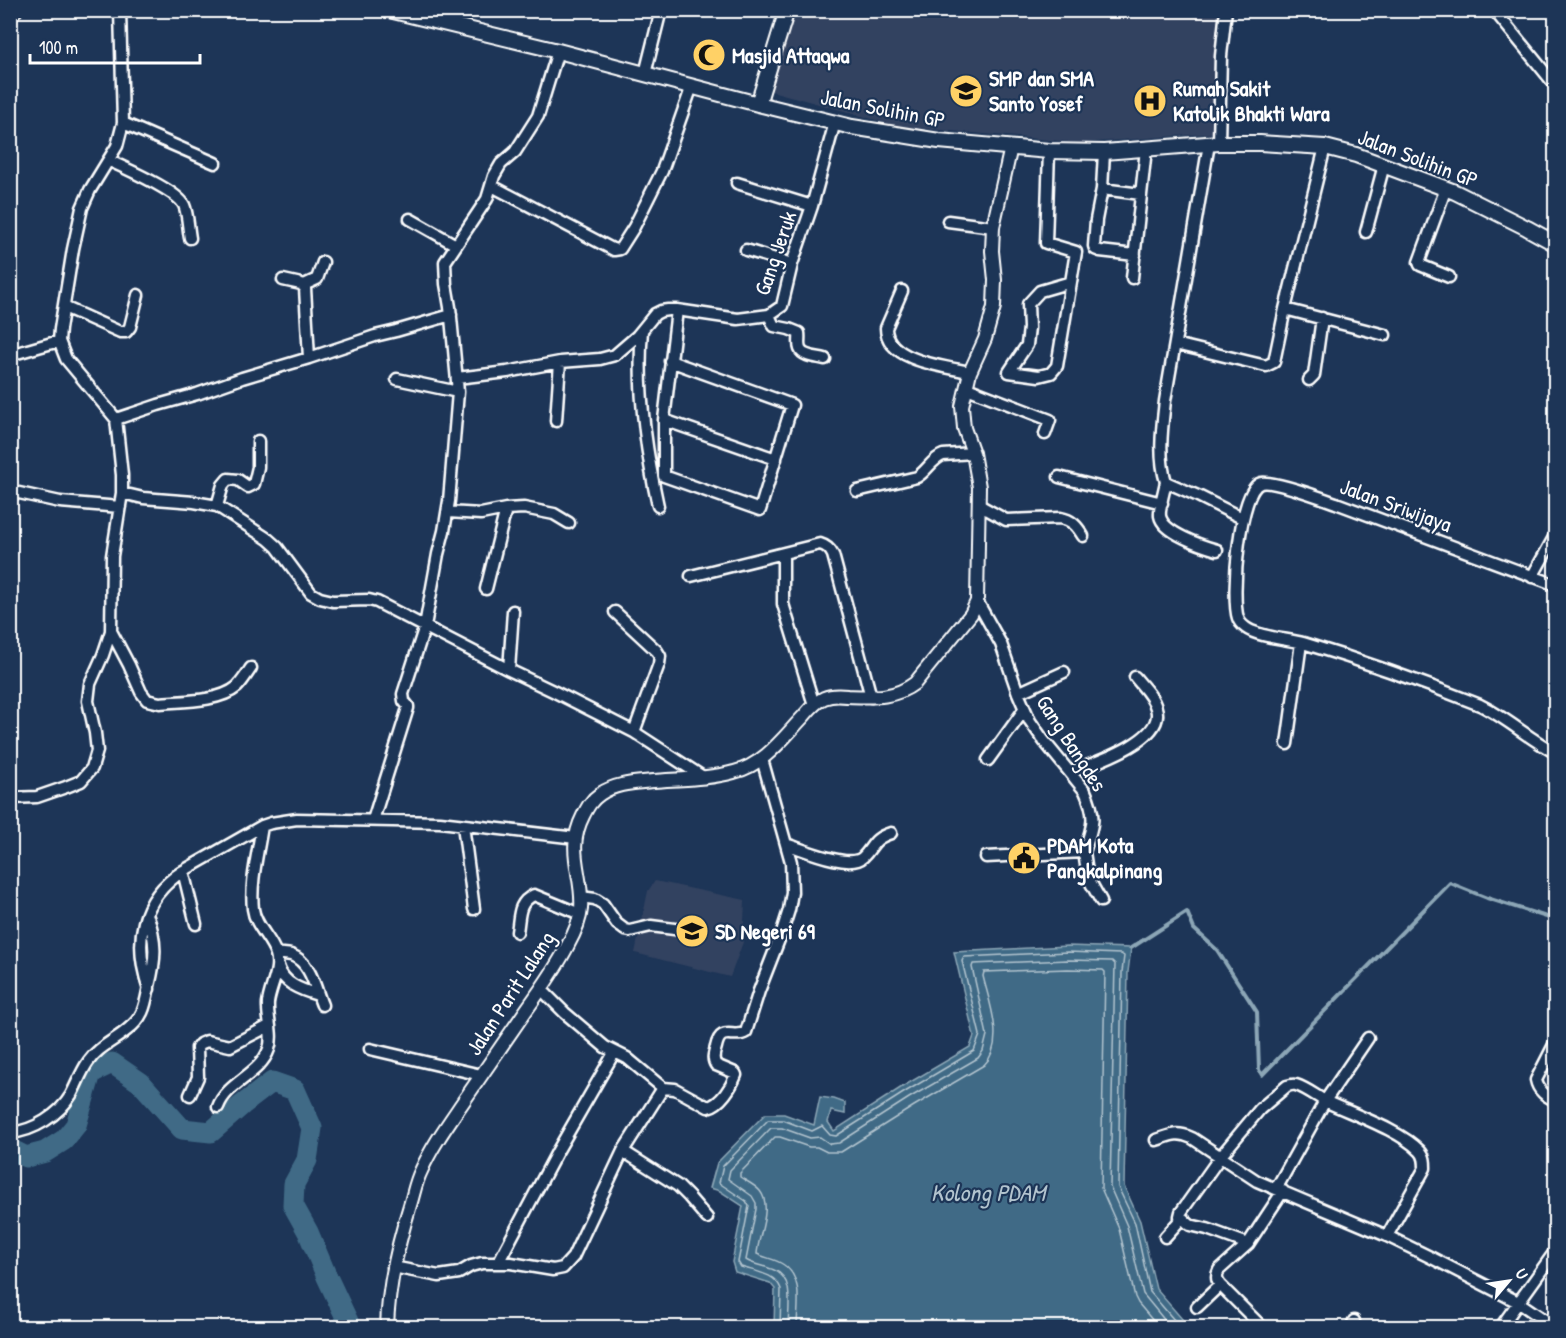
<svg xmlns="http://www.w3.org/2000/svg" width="1566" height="1338" viewBox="0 0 1566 1338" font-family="'Patrick Hand',sans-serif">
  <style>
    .built { fill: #334260 }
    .water { fill: #406b86; stroke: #8ca6b6; stroke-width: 1.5 }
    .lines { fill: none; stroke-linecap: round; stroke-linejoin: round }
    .shore { stroke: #b3c4cf; stroke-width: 1.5 }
    .stream { stroke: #8ca6b6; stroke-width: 4 }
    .river { stroke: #406b86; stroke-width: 21 }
    .minor-casing { stroke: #fff; stroke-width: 15 }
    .tertiary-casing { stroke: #fff; stroke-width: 16 }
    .secondary-casing { stroke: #fff; stroke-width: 18 }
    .minor { stroke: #1d3557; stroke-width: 10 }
    .tertiary { stroke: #1d3557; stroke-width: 12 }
    .secondary { stroke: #1d3557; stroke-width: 14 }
    .labels { text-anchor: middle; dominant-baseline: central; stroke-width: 4.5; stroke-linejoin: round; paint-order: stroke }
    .poi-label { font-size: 22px; font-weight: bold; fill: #fff; stroke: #1d3557; text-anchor: start }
    .street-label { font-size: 22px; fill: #fff; stroke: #1d3557 }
    .water-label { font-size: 24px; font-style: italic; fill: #b3c4cf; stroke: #1d3557 }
  </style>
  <rect width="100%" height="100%" fill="#1d3557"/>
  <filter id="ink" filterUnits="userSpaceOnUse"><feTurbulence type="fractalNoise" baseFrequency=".0167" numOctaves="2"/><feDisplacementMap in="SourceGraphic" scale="12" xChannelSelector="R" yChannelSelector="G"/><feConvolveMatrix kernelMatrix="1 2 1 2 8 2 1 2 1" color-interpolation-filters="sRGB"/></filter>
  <g filter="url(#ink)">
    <path class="built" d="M792 11H1223L1216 133 1081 143 897 126 844 111 768 90Z
      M655 881 745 900 743 942 730 977 635 953 648 891Z"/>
    <path class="water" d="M1068 946 1131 948 1128 972 1124 1186 1140 1221 1156 1289 1189 1327H774L775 1289 770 1283 735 1272 732 1262 743 1206 720 1191 710 1188 717 1163 765 1114H784L814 1125 820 1097 834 1099 845 1103V1114L831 1111 828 1122 834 1131 902 1087 970 1047 974 1036 954 952Z"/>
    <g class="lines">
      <path class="shore" d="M780 1328 781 1289C775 1273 756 1272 741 1267L738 1262 749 1206 746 1201 719 1183 723 1166 768 1120H783L812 1131 822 1126 830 1135 836 1136 905 1092 974 1051 980 1035 962 961 964 957 1068 952 1121 954 1124 956 1122 972 1118 1187 1135 1223 1150 1292 1181 1328
        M788 1328C788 1309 795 1278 774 1270 765 1266 754 1265 746 1260L756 1209V1203L752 1196 728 1179 730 1170 771 1128H782L810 1138 820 1137 830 1144 839 1143 909 1098 978 1058 983 1051 987 1035 972 967 973 964 1068 960 1112 961 1115 964 1110 1187 1127 1226 1143 1294 1171 1328
        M797 1328C797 1306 804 1279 784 1265 776 1259 765 1258 757 1254 758 1236 773 1207 760 1191 755 1185 746 1181 740 1177V1173L775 1137H780L809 1147H817L827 1152H841L914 1106 984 1065C1006 1043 989 1002 983 976L984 972 1068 969 1103 970 1105 972 1101 1188 1119 1229 1135 1297 1138 1303 1159 1328"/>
      <path class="stream" d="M1131 948 1187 912 1194 929 1217 950 1257 1012 1259 1070 1262 1075 1450 883 1487 898 1556 920"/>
      <path class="river" d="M10 1149 26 1157 45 1152 64 1140 76 1125 91 1073 112 1063 141 1083 182 1129 211 1132 242 1105 272 1082 295 1090 312 1128 307 1160 294 1184 293 1205 308 1232 327 1277 351 1328"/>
      <g class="minor-casing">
        <path id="minor" d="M120 10 123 123 117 146 90 190 82 208 73 249 60 329 59 341 66 359 116 419 122 475V493L143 498 194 502 217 506 268 539 277 547 311 593 320 598 333 601 369 600 377 602 509 670 555 692 634 732 703 777
          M1494 10 1556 86
          M645 74 661 10
          M123 123 215 163
          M1219 143 1221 56 1226 10
          M1209 144 1165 401C1162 428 1158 456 1166 482L1198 496 1242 518
          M1049 151 1046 243 1076 252 1057 366 1051 373 1039 376 1009 372 1027 345 1029 328 1028 304 1040 291 1071 282
          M1104 152 1102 189 1096 220 1094 246 1095 249 1100 251 1135 255
          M110 161C126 169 176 190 184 205 188 214 188 228 190 238
          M737 183 812 206
          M492 186 614 250 620 249 634 227 662 171 692 86
          M1446 188 1419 262 1420 265 1449 277
          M1102 189 1141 194
          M410 219 456 245
          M948 221 993 227
          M1366 232 1384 165
          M746 250 792 264
          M1132 278 1146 149
          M283 280 301 284 305 288 309 358
          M304 285 317 279 323 262
          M902 291 886 328C886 361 946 367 970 372
          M64 307 120 332H126L130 327 138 295
          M1285 309 1385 335
          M769 315 774 326 789 329 799 333C800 338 798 344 800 349 803 357 818 357 825 359
          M642 330C637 386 646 451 658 506
          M1175 344 1266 366 1274 362 1285 309 1325 147
          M10 355 59 341
          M670 361 792 405 760 510 664 476V420L677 310
          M457 378 507 372 560 362 600 359 615 355 637 336 655 314 661 311 668 310H677L738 319 769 315 782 306 792 264 812 206 835 122
          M397 379 458 392
          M1309 380 1314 375 1322 318
          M967 388 1050 420 1045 434
          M116 419 158 405 197 394 242 378 309 358 375 336 396 331 451 315
          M664 420 776 459
          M556 421 560 362
          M1059 477 1162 503
          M1166 482C1164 491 1159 508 1160 516 1163 533 1203 546 1217 550
          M10 491 60 502 120 507
          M857 491 917 477C927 471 932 459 943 455L973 453
          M979 505 1006 520 1060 518C1072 520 1077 526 1083 536
          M217 506 223 485 228 479 238 480 248 487 254 484 258 467V441
          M448 512 481 514 506 509 524 508 554 514 569 523
          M783 554V604L814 705
          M691 576 820 544C827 546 830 549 833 555L871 697
          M1532 577 1556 534
          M1556 585 1336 503C1322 498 1273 480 1261 483 1239 488 1231 598 1238 618 1239 622 1242 625 1246 628 1258 637 1287 639 1303 643 1363 661 1422 682 1480 705 1507 718 1529 739 1556 753
          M486 589 506 509
          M977 601 1001 644 1018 693 1030 721 1044 741 1085 791C1097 817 1093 826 1084 852L986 857
          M615 612 657 651 660 656 659 664 634 732
          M111 631 129 665 141 692 147 700 160 703C182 701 219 702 237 687 242 682 247 674 251 668
          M509 670 513 611
          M1018 693 1064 672
          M1287 744 1301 643
          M988 760 1024 710
          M1070 772C1092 764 1167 740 1156 708 1153 696 1142 686 1135 677
          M10 798 37 797 66 787 81 781 92 768 97 751 95 733 88 701 90 684 103 655 111 631 112 556 122 493
          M373 820 408 708V706L404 701 403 694 425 626 438 554 444 531 449 501 458 392 450 307 446 284 445 262 487 199 494 176 501 164 515 152 538 116 558 51
          M463 825 474 909
          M786 844C802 849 850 870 863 857 874 846 872 839 891 833
          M1084 852 1088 878 1101 901
          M183 871 196 924
          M581 897 595 899 603 904 617 924 625 930 630 931 651 926 682 930
          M517 932C520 916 517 903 534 895L580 914
          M276 953C280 954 286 954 291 955 311 962 315 988 322 1005
          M278 966C283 984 301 990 318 995
          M149 989C133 942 140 899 183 871L262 826 271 823 297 819 440 822 576 838
          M1556 1041 1536 1080C1538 1091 1546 1096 1556 1101
          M370 1049 481 1075
          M663 1088 675 1089 708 1107C721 1104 731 1087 736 1075L735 1073 716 1065C712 1059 714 1054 716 1047 721 1024 734 1040 746 1032L759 991 782 932 789 910 792 892 791 862 762 759
          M190 1095 198 1077 197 1048 200 1044 207 1041 230 1046 269 1026
          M218 1107C227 1082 260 1075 269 1049 274 1035 267 1018 268 1003 270 987 281 970 276 954 271 938 255 926 253 909 250 882 258 853 262 826
          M10 1133C34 1131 59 1115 71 1095 77 1084 81 1072 88 1062 98 1047 114 1041 127 1030 144 1017 145 1006 149 986 156 959 157 941 147 914
          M1156 1140C1172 1135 1176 1131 1192 1138L1257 1181 1387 1236 1430 1257 1518 1302 1546 1321 1549 1328
          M623 1151 678 1186 689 1197 707 1218
          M1276 1189 1325 1101 1368 1038
          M1165 1237 1182 1218
          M1248 1244 1207 1229 1190 1225 1180 1216 1181 1212 1220 1157 1260 1109 1287 1086C1292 1085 1292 1084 1296 1085 1306 1088 1316 1096 1325 1101 1352 1114 1400 1130 1420 1151 1425 1156 1425 1162 1425 1168L1387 1236
          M498 1263 557 1152 614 1053
          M393 1267 439 1276 459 1273 471 1266 482 1263H511L553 1270 563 1268 573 1257 623 1151 663 1088 627 1058 605 1047 565 1013 541 989
          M1197 1307 1220 1285
          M1263 1328 1220 1285C1216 1280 1216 1276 1219 1270L1248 1244 1283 1191
          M1351 1328 1354 1321
          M1500 1328 1556 1250"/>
      </g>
      <g class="tertiary-casing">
        <path id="tertiary" d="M387 1328C388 1285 398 1243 411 1202 414 1192 416 1181 421 1171 432 1146 448 1124 463 1102 484 1071 506 1040 527 1009 542 988 557 967 568 945 574 934 580 921 581 909 584 876 565 851 583 816 587 808 591 800 600 794 616 783 635 783 654 781 680 779 709 779 734 772 764 765 783 738 803 717 809 710 815 702 824 698 831 695 839 695 847 696 873 697 894 699 915 683L971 614 977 601 979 487 973 453 964 428 962 406 970 372 985 339 994 307 995 280 992 251 993 227 1011 147"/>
      </g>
      <g class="secondary-casing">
        <path id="secondary" d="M389 10 558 51 758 104 852 127 939 141 1049 151 1104 152 1219 143H1260L1325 147 1356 155 1455 192 1527 228 1556 244
          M10 12 15 10
          M758 104 787 10"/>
      </g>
      <use href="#minor" class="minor"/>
      <use href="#tertiary" class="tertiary"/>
      <use href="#secondary" class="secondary"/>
    </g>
  </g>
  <defs>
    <g id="mosque-disc" transform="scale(1.725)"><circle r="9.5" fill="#ffd166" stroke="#1d3557"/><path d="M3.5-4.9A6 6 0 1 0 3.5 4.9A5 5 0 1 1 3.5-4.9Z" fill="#111"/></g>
    <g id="school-disc" transform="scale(1.725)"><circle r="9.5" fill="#ffd166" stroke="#1d3557"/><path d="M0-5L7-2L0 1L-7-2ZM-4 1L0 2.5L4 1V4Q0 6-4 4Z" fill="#111"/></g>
    <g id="hospital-disc" transform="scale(1.725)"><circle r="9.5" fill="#ffd166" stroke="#1d3557"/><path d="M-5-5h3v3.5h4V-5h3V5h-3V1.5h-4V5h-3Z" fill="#111"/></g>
    <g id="civic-disc" transform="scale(1.725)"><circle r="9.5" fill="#ffd166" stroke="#1d3557"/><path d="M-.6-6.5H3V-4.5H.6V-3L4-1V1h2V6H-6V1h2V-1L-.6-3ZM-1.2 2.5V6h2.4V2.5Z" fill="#111"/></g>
  </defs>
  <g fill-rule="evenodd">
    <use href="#mosque-disc" x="709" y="55"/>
    <use href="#school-disc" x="966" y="91"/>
    <use href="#hospital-disc" x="1150" y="101"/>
    <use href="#civic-disc" x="1024" y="858"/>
    <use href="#school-disc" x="692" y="931"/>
  </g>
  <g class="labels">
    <g class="poi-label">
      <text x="732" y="55">Masjid Attaqwa</text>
      <text x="989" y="78">SMP dan SMA<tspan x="989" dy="25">Santo Yosef</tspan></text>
      <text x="1173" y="88">Rumah Sakit<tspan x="1173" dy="25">Katolik Bhakti Wara</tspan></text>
      <text x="1047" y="845">PDAM Kota<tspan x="1047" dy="25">Pangkalpinang</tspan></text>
      <text x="715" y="931">SD Negeri 69</text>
    </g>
    <g class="street-label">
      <text transform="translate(883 108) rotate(11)">Jalan Solihin GP</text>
      <text transform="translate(1418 158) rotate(21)">Jalan Solihin GP</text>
      <text transform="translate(775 253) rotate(-71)">Gang Jeruk</text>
      <text transform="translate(1396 505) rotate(20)">Jalan Sriwijaya</text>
      <text transform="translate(1072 743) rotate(57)">Gang Bangdes</text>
      <text transform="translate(510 993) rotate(-57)">Jalan Parit Lalang</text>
    </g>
    <g class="water-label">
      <text x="988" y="1192">Kolong PDAM</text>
    </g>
  </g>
  <rect width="1566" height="1338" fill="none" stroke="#1d3557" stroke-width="36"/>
  <rect x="18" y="18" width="1530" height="1302" fill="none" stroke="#fff" stroke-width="2" filter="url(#ink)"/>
  <g transform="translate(1509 1281) rotate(61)" stroke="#1d3557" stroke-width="4.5" paint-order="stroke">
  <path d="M0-4.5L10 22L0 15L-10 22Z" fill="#ffffff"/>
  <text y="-9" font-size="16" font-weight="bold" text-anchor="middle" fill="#ffffff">U</text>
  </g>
  <path d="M30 54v9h170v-9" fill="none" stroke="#ffffff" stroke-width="3"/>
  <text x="39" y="54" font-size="18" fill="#ffffff" stroke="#1d3557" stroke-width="4.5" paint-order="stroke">100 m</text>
</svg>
